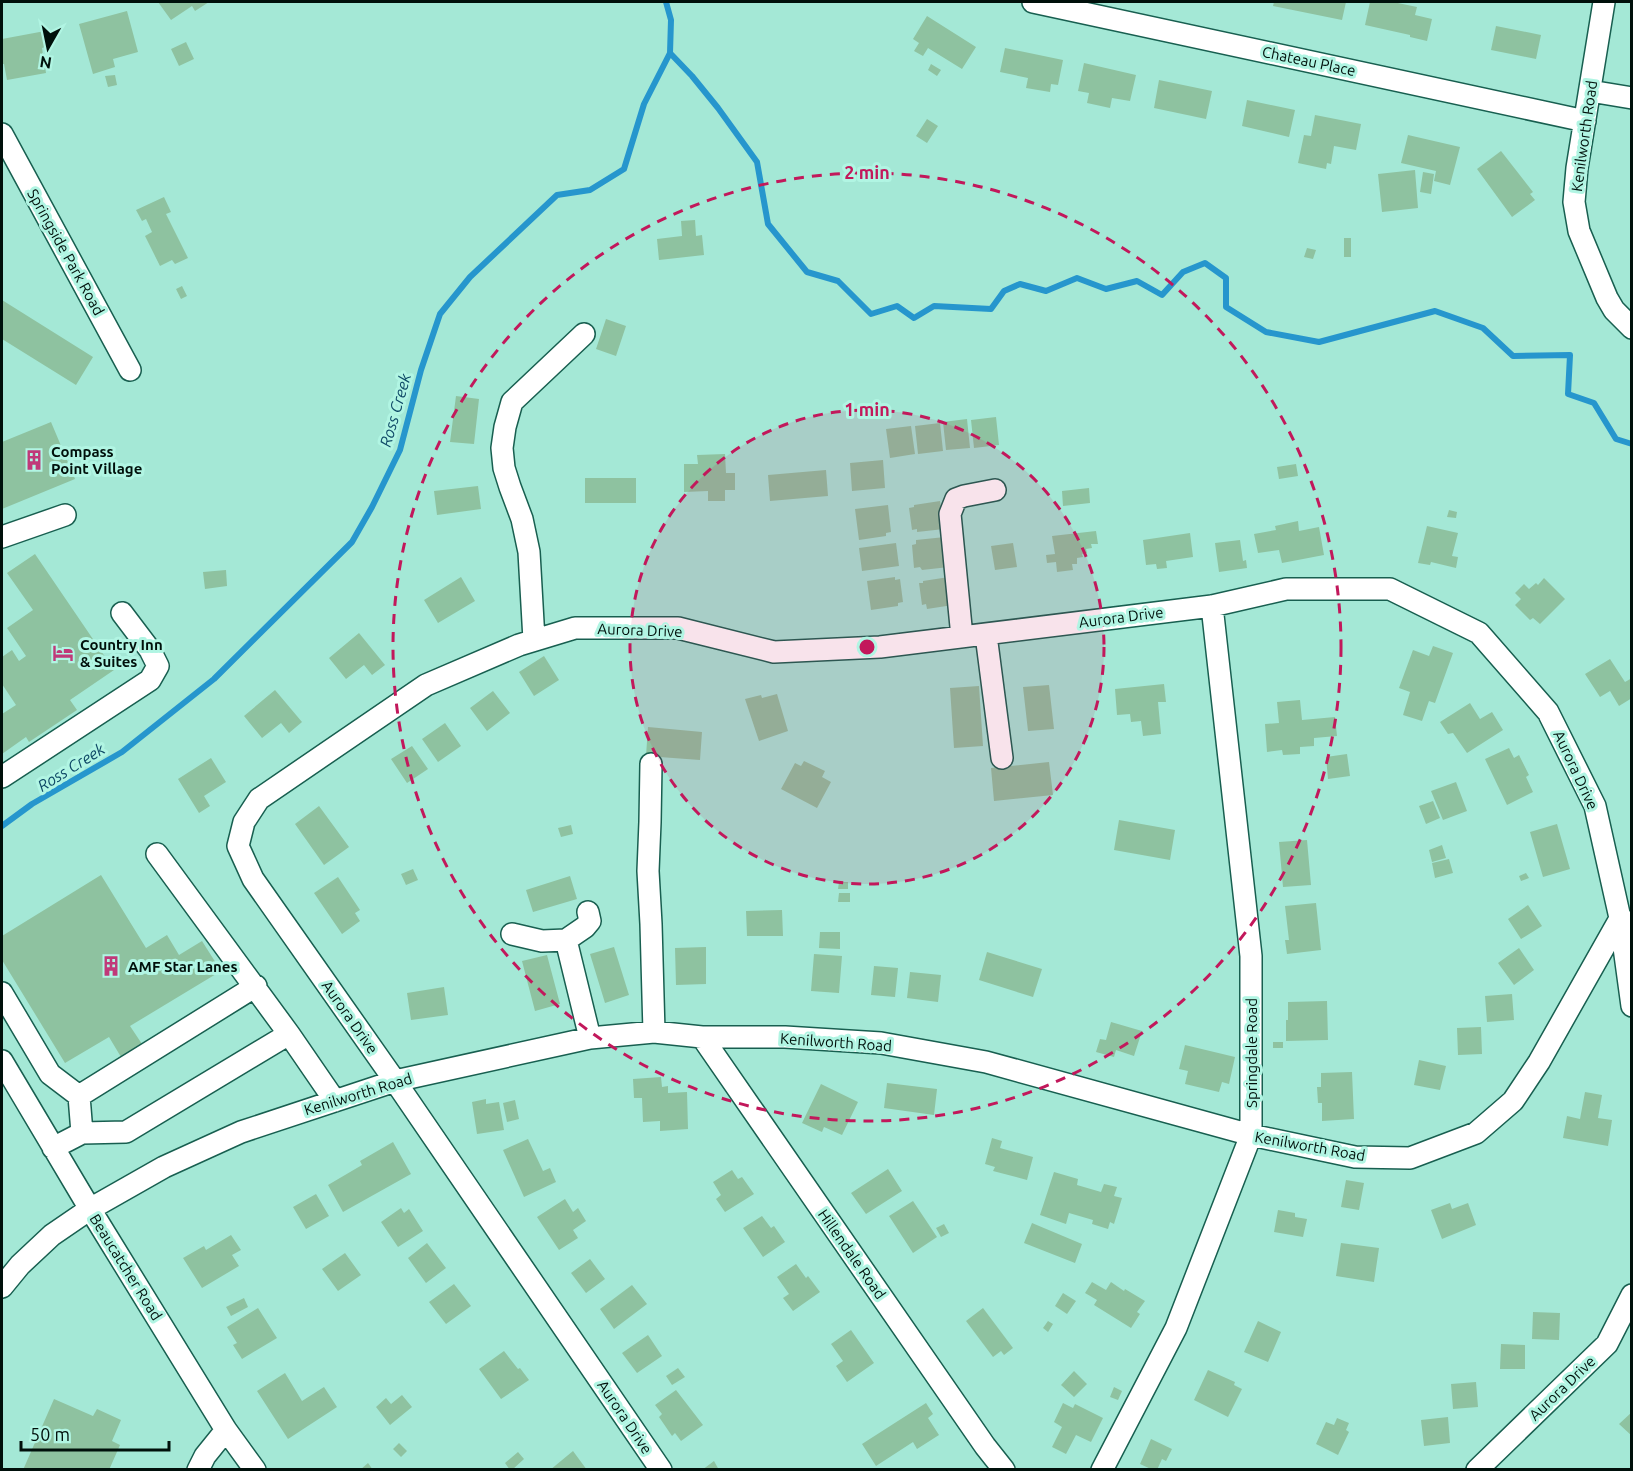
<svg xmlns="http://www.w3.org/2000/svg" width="1633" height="1471" viewBox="0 0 1633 1471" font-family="Ubuntu,sans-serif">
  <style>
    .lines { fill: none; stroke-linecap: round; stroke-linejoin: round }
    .stream { stroke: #2696cd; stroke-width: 6 }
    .building { fill: #8ec2a0 }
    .minor-casing { stroke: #185f50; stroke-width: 24 }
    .minor { stroke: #fff; stroke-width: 21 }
    .ring { fill: none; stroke: #c2185b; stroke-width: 3; stroke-dasharray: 10 8 }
    .labels { text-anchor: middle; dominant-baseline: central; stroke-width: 6; stroke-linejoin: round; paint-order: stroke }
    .street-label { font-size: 15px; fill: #00100b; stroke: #b1f5e3 }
    .poi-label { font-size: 15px; font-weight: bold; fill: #00100b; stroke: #b1f5e3; text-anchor: start }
    .water-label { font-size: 16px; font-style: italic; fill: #0f4966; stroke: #b1f5e3 }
    .centre { fill: #c2185b; stroke: #b1f5e3; stroke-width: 3 }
    .ring-label { font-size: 18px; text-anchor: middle; font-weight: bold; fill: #c2185b; stroke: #b1f5e3; stroke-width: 6; stroke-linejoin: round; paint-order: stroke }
  </style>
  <rect width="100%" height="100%" fill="#a4e8d6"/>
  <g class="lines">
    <path class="stream" d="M670 53 692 76 718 108 757 162 768 224 807 272 838 281 871 314 897 306 914 318 934 306 991 309 1004 291 1020 284 1046 291 1077 278 1106 289 1137 281 1162 295 1183 272 1205 263 1226 278V307L1266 332 1319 342 1435 311 1483 328 1513 356 1570 355 1568 394 1594 403 1616 439 1632 444
      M2 826 32 804 122 752 214 679 352 542 372 507 400 450 421 370 440 314 470 277 557 195 590 190 624 169 644 104 670 53 671 20 666 2"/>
  </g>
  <path class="building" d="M158 2H209L195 11 192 6 171 20Z
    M1274 2H1346L1342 20 1273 6Z
    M1370 2H1393L1417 7 1415 15 1432 19 1427 41 1410 37V35L1365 25Z
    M127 11 138 52 113 59 115 67 93 74 79 24Z
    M927 16 976 47 962 69 928 48 923 56 914 51 919 43 913 39Z
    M1496 26 1541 35 1536 59 1491 50Z
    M45 31 48 46 42 48 46 73 7 80 4 64H2V39Z
    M186 42 194 59 179 66 171 49Z
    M1005 48 1063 60 1058 85 1051 84 1050 92 1026 88 1028 78 1000 72Z
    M1084 63 1136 75 1130 101 1112 98 1110 108 1087 103 1089 93 1078 91Z
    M931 64 941 70 937 76 928 70Z
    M115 75 117 85 108 87 105 76Z
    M1159 80 1212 91 1206 119 1154 108Z
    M1247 100 1295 110 1289 137 1242 126Z
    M1315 115 1361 124 1356 150 1334 146 1331 164 1327 163 1326 169 1298 163 1304 135 1311 136Z
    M927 119 938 126 927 143 916 136Z
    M1408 135 1460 147 1450 185 1434 181 1436 171 1401 163Z
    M1501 151 1533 192 1530 194 1535 200 1512 217 1477 169Z
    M1415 170 1418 208 1382 212 1378 174Z
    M1423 172 1434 174 1431 194 1420 192Z
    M164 197 171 212 166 214 188 258 175 264 172 260 160 266 145 236 152 232 146 219 142 221 136 210Z
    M695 220 696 236 702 235 704 255 659 260 657 239 682 236 681 221Z
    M1344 238H1351V257H1344Z
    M1307 248 1316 250 1313 259 1304 257Z
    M182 286 187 296 181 299 176 289Z
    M2 300 93 357 76 385 2 339Z
    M606 319 626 326 616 356 596 349Z
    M456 396 479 399 474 444 450 442Z
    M996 417 999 445 974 448 971 420Z
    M967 419 970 448 946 450 943 422Z
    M51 422 75 479 2 509V442Z
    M940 423 943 451 918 454 915 426Z
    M911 426 915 454 890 458 886 429Z
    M725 454 726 473H735V490H725V501H708V491L684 492V464H698L697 455Z
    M883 460 885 488 852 491 850 463Z
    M1296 464 1298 476 1279 479 1277 467Z
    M826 470 828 496 770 501 768 475Z
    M585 478H636V503H585Z
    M478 486 481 509 437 515 434 491Z
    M1089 488 1090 503 1063 506 1062 491Z
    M940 501 944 529 917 532V529L912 530 909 508 914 507V505Z
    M888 505 891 532 886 533V536L859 540 855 509Z
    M1449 510 1457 512 1456 518 1447 517Z
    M1298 521 1299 531 1319 527 1324 555 1282 563 1279 550 1258 553 1254 534 1276 530 1275 526Z
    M1427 526 1458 533 1452 556 1458 557 1456 568 1431 562 1430 565 1418 563Z
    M1096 531 1098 544H1091L1092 548 1086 549 1087 553 1082 554 1083 557 1077 558V564H1072L1073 570 1057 572 1056 562 1047 563 1046 555 1055 554 1052 536Z
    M1190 533 1193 557 1166 561 1167 568 1157 569 1156 564 1146 565 1143 540Z
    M945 537 949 567 922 570 920 567 914 568 912 545 916 544V540Z
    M1240 540 1243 561 1246 560 1247 568 1219 572 1215 543Z
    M896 543 899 566 862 571 859 548Z
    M1013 543 1017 567 995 570 991 546Z
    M35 554 114 670 70 700 77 710 29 742 26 737 2 754V714L16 705 2 684V657L12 650 19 661 26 656 7 628 33 610 7 573Z
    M226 570 227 586 205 589 203 572Z
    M461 577 475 601 438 623 424 600Z
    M895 577V580L900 579 903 602 898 603V606L871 610 867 581Z
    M949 577 953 605 927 609 926 604 922 605 919 583H923V581Z
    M1544 578 1565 599 1540 624 1533 618 1530 620 1515 605 1521 599 1515 593 1524 584 1529 589 1536 583 1538 585Z
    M359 633 385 665 372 675 364 665 346 679 329 658Z
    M1433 646 1453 653 1435 703 1429 701 1422 721 1403 715 1410 692 1399 688 1413 650 1429 656Z
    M544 656 559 680 534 696 519 672Z
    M1610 659 1625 682 1632 678V698L1619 706 1610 691 1600 697 1585 674Z
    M1164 684 1166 702H1158L1161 734 1143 736 1141 721 1131 722 1130 714 1117 715 1115 689Z
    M1049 685 1054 729 1028 731 1023 687Z
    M979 686 983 746 954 748 950 688Z
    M275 690 302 722 289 733 281 723 262 738 244 716Z
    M493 691 510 713 487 731 470 708Z
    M777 694 788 731 759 741 745 699 761 695 762 698Z
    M1300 700 1302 720 1335 717 1337 736 1314 738V746L1300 747V754L1283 755 1282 750 1267 752 1265 724 1279 723 1277 702Z
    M1470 703 1480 719 1492 712 1503 730 1467 753 1453 733 1448 734 1440 722Z
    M445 723 461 746 438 762 422 739Z
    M648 727 702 732 700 760 646 756Z
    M412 746 428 769 407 783 391 759Z
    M1509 748 1514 758 1519 755 1529 775 1526 777 1533 792 1507 805 1485 759Z
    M1347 754 1350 776 1328 779 1326 757Z
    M211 758 226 782 204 796 210 806 199 813 178 779Z
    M804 761 825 771 822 777 831 782 817 808 781 789 795 763 801 766Z
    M1049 762 1053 795 994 801 991 768Z
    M1456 782 1467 811 1443 820 1431 791Z
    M1433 801 1440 818 1426 824 1419 806Z
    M319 806 349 847 324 865 295 824Z
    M1119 820 1175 830 1170 860 1114 850Z
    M1557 824 1570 869 1543 877 1530 832Z
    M571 825 573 834 561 837 558 828Z
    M1307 840 1311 885 1283 887 1279 842Z
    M1442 845 1446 858 1432 862 1429 850Z
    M1449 859 1453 873 1435 878 1432 863Z
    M413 869 418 880 406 885 401 874Z
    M1526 873 1529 878 1521 881 1519 876Z
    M101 875 146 948 167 935 179 955 202 941 221 971 130 1026 142 1044 121 1057 109 1037 65 1063 2 960V936Z
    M570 876 577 899 533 912 526 890Z
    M338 877 360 910 355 913 360 921 342 934 314 893Z
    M839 882H848V889H838Z
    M839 893H850V902H838Z
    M1316 903 1321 950 1287 954 1285 940H1289L1285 906Z
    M1528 905 1542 926 1521 939 1508 919Z
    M782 910 783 936H747L746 911Z
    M820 932H840V949L819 948Z
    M614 947 629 995 605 1003 590 954Z
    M706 947V984L676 985 675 948Z
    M1519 948 1534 970 1514 985 1498 963Z
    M987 952 1042 969 1033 997 979 980Z
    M814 954 842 956 839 993 811 991Z
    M547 955 560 1004 535 1011 522 961Z
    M874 966 898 968 895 997 871 995Z
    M910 972 941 975 938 1002 907 998Z
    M444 987 448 1015 411 1020 407 993Z
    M1512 994 1514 1020 1487 1022 1485 996Z
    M1327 1001 1328 1040 1286 1041V1020H1288V1002Z
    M1111 1022 1142 1031 1134 1056 1116 1050 1114 1057 1096 1052 1100 1039 1106 1040Z
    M1481 1027 1482 1054 1458 1055 1457 1028Z
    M1273 1042H1283V1048H1273Z
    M1185 1045 1235 1057 1229 1084 1222 1082 1219 1092 1185 1084 1188 1071 1179 1069Z
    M1419 1060 1446 1066 1440 1090 1414 1085Z
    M1352 1072 1354 1119 1322 1121V1103H1318L1317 1087H1321V1073Z
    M661 1077 662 1087 668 1086V1093L687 1092 688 1129 660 1131V1121L643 1122 642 1098H634L633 1079Z
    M887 1083 937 1089 934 1115 884 1108Z
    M821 1084 858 1102 842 1135 824 1127 822 1132 802 1123Z
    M1585 1092 1602 1095 1598 1118 1612 1120 1608 1146 1563 1138 1567 1116 1580 1119Z
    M486 1099V1104L499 1102 504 1130 477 1134 472 1102Z
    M515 1100 519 1119 507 1122 503 1103Z
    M992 1138 1002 1141 1000 1148 1033 1157 1027 1180 993 1171 995 1167 985 1164Z
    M528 1139 543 1171 550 1168 556 1182 524 1197 503 1150Z
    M393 1142 411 1174 343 1212 328 1185 362 1165 360 1161Z
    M888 1169 902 1191 866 1214 851 1193Z
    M732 1170 738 1179 742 1177 754 1194 725 1212 716 1199 721 1195 713 1182Z
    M1054 1172 1078 1179 1077 1185 1101 1192 1104 1184 1117 1187 1114 1196 1122 1198 1114 1224 1110 1222 1108 1229 1092 1224 1093 1220 1069 1213 1066 1224 1040 1215Z
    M1346 1180 1364 1183 1359 1210 1341 1207Z
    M316 1194 329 1216 306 1229 293 1207Z
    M565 1199 573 1212 578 1208 586 1221 573 1230 578 1238 559 1250 537 1217Z
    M913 1201 937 1237 913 1253 889 1216Z
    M1450 1203 1452 1209 1468 1203 1476 1225 1442 1239 1431 1210Z
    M401 1208 404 1213 409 1209 423 1231 398 1247 381 1222Z
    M1278 1210 1295 1213V1217L1307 1219 1303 1237 1274 1232Z
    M762 1216 771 1228 774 1226 785 1242 763 1257 743 1228Z
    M1032 1223 1082 1244 1075 1263 1024 1243Z
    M944 1224 949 1233 941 1237 936 1228Z
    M231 1235 241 1250 232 1255 239 1266 202 1288 183 1258 204 1246 206 1250Z
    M427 1243 446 1268 426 1283 408 1258Z
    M1341 1243 1379 1248 1374 1282 1336 1276Z
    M345 1253 361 1275 338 1291 322 1269Z
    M590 1259 605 1279 586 1293 571 1273Z
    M796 1264 806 1278 808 1276 820 1292 793 1311 783 1298 789 1294 777 1277Z
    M1092 1282 1106 1290 1111 1282 1124 1291 1125 1289 1145 1301 1137 1312 1140 1314 1131 1328 1094 1305 1097 1300 1085 1293Z
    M454 1284 471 1306 446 1324 429 1302Z
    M632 1285 647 1304 614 1329 600 1309Z
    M1063 1293 1076 1301 1067 1314 1055 1306Z
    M244 1298 248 1307 231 1316 226 1307Z
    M258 1308 277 1338 242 1359 233 1345 237 1343 227 1327Z
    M983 1308 1013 1348 1004 1355 1001 1351 993 1357 966 1321Z
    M1533 1312 1560 1313 1559 1340 1532 1339Z
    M1048 1321 1053 1324 1048 1332 1043 1328Z
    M1258 1321 1281 1332 1268 1362 1244 1352Z
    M851 1330 874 1363 847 1382 836 1366 843 1361 831 1344Z
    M648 1335 662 1356 637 1373 622 1353Z
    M1501 1344 1525 1345V1369H1500Z
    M504 1351 518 1369 520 1368 529 1380 501 1399 479 1369Z
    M678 1368 685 1377 672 1385 666 1376Z
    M1208 1370 1235 1382 1234 1385 1242 1389 1228 1417 1194 1400Z
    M1074 1371 1087 1384 1074 1397 1061 1385Z
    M285 1373 302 1401 324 1387 337 1407 288 1439 257 1391Z
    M1476 1382 1478 1407 1453 1409 1451 1384Z
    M1114 1387 1122 1391 1118 1400 1110 1397Z
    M676 1390 703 1425 681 1441 675 1433 672 1436 659 1417 662 1414 655 1405Z
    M402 1395 412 1407 390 1425 376 1407 386 1398 391 1404Z
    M54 1399 93 1416 97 1409 121 1420 112 1441 120 1445 109 1470H23Z
    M926 1403 933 1414 928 1418 939 1435 917 1449 913 1442 876 1466 862 1444Z
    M1063 1403 1073 1408 1075 1404 1103 1418 1091 1442 1076 1435 1066 1454 1052 1447 1062 1427 1054 1422Z
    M1632 1412V1436L1619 1424Z
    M1448 1417 1450 1443 1424 1446 1421 1420Z
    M1337 1418 1349 1423 1346 1430 1349 1432 1338 1455 1316 1444 1326 1422 1334 1425Z
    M1151 1439 1172 1449 1166 1461 1162 1459 1157 1470H1153L1140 1464Z
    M399 1443 407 1451 401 1457 393 1449Z
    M573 1451 587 1470H550Z
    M518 1452 524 1459 512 1470H510L505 1463Z
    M714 1461 719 1470H702Z
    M368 1463 373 1470H360Z"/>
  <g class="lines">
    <g class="minor-casing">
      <path id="minor" d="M1033 2 1585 121
        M1604 2 1577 168 1574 202 1579 231 1607 298 1614 310 1632 328
        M1590 91 1632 98
        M2 134 130 370
        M2 537 65 515
        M986 635 1002 758
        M962 637 950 514 956 499 964 496 995 490
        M534 640 529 552 522 519 510 487 504 468 502 448 505 427 512 402 584 334
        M651 764 650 822 648 871 651 924 654 1032
        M2 777 150 680 158 666 150 650 122 613
        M157 854 289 1034
        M512 934 542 941 566 940 590 1038
        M566 940 585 927 590 921 588 912
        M2 993 50 1074 79 1096
        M702 1037 985 1446 1004 1470
        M2 1061 90 1209 226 1430 255 1470
        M82 1133 79 1096 256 986
        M53 1148 82 1133 126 1132 289 1034 335 1101
        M2 1287 20 1265 52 1235 90 1209 164 1167 241 1132 395 1081 590 1038 654 1032 702 1037H785L881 1043 986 1062 1251 1135 1355 1157 1410 1158 1476 1133 1513 1101 1539 1062 1621 917
        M198 1470 205 1456 226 1430
        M661 1470 395 1081 253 879 238 846 244 822 259 799 426 685 519 645 575 628H678L774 652 880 647 1212 606 1286 589H1390L1479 633 1548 712 1595 806 1620 918 1632 1006
        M1102 1470 1176 1328 1251 1135V956L1212 606
        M1477 1470 1607 1344 1632 1295"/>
    </g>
    <use href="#minor" class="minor"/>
  </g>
  <circle cx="867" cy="647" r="237" fill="#c2185b" fill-opacity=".12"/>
  <g class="ring">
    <circle cx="867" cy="647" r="237"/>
    <circle cx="867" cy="647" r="474"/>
  </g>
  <defs>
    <g id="building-bare" transform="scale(1.62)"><path d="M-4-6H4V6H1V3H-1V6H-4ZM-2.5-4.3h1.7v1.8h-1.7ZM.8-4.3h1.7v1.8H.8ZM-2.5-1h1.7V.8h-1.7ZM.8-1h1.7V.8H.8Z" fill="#c03979" stroke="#b1f5e3" stroke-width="2.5" paint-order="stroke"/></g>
    <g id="hotel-bare" transform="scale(1.62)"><path d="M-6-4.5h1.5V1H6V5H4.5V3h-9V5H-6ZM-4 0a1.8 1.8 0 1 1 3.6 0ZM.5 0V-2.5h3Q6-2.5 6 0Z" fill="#c03979" stroke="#b1f5e3" stroke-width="2.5" paint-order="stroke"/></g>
  </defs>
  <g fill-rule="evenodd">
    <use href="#building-bare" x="34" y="460"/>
    <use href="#hotel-bare" x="63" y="653"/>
    <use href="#building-bare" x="111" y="966"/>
  </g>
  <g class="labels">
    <g class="street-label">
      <text transform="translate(1309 61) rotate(12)">Chateau Place</text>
      <text transform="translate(1584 136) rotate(-82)">Kenilworth Road</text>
      <text transform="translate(66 252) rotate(61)">Springside Park Road</text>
      <text transform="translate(1121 617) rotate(-7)">Aurora Drive</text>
      <text transform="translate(640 630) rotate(2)">Aurora Drive</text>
      <text transform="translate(1576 770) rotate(65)">Aurora Drive</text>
      <text transform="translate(350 1017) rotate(55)">Aurora Drive</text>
      <text transform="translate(836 1042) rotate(4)">Kenilworth Road</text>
      <text transform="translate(1251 1053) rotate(-90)">Springdale Road</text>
      <text transform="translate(358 1094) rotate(-17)">Kenilworth Road</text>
      <text transform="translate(1310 1146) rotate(10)">Kenilworth Road</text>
      <text transform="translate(852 1254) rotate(55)">Hillendale Road</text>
      <text transform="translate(126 1267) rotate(58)">Beaucatcher Road</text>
      <text transform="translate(1562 1388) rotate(-44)">Aurora Drive</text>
      <text transform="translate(625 1417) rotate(56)">Aurora Drive</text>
    </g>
    <g class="poi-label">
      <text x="51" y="451">Compass<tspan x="51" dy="17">Point Village</tspan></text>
      <text x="80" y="644">Country Inn<tspan x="80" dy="17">&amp; Suites</tspan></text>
      <text x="128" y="966">AMF Star Lanes</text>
    </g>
    <g class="water-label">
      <text transform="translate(395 410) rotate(-74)">Ross Creek</text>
      <text transform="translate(71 767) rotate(-32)">Ross Creek</text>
    </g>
  </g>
  <circle cx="867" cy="647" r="9" class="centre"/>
  <g class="ring-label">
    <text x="867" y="179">2 min</text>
    <text x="867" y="416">1 min</text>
  </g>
  <rect width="1633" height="1471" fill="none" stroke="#00100b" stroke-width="6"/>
  <g transform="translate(48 48) rotate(189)" stroke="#b1f5e3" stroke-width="4.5" paint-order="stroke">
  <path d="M0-4.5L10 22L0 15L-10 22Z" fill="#00100b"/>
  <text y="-9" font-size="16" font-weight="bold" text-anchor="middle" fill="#00100b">N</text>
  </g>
  <path d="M21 1441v9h148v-9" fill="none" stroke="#00100b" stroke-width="3"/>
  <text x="30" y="1441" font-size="18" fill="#00100b" stroke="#b1f5e3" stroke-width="4.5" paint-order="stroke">50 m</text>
</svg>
